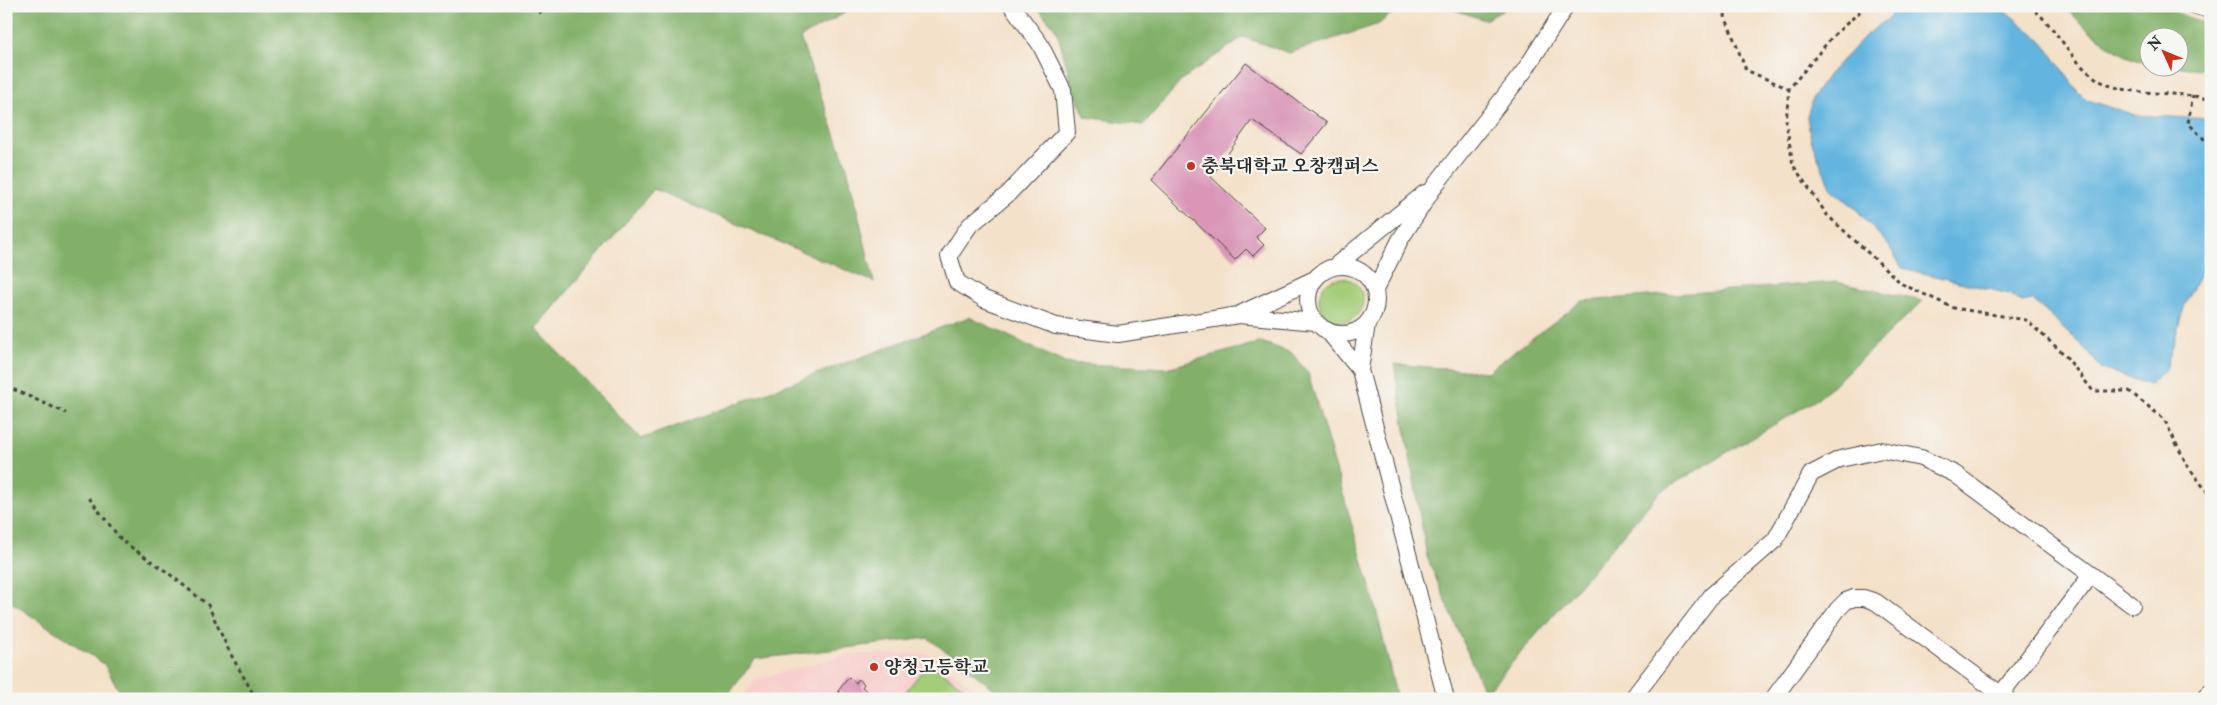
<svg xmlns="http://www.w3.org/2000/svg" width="2217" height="705" viewBox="0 0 2217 705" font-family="'IM FELL Double Pica','Noto Serif KR',serif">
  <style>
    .built { fill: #f7d0ce }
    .green { fill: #a3cd79; stroke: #677c52 }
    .forest { fill: #82b069; stroke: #566e4a }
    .water { fill: #64b5df; stroke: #487085 }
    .building { fill: #d996b7 }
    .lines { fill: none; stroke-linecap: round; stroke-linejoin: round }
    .lane-casing { stroke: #494643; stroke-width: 9 }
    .street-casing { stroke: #494643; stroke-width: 18 }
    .secondary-casing { stroke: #494643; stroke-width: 24 }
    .path { stroke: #494643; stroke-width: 3; stroke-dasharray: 4 4; stroke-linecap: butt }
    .lane { stroke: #fff; stroke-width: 8 }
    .street { stroke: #fff; stroke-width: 16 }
    .secondary { stroke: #fff; stroke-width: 22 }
    .poi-dot { fill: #c8321e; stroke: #f6f6f2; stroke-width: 2 }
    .labels { text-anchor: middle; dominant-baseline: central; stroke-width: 4.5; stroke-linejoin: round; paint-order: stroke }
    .poi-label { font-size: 18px; font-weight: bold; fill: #2b2b2b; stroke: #f6f6f2; text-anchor: start }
  </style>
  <rect width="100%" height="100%" fill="#f6f6f2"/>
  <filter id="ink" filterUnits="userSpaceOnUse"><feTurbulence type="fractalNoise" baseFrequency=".02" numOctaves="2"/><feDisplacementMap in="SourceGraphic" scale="10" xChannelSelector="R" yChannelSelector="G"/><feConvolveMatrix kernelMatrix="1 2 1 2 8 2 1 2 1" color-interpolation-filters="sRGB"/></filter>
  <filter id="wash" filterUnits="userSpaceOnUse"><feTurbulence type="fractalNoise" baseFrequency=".0096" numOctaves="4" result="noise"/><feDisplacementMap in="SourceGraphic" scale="20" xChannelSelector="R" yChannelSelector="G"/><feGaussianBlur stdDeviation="1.12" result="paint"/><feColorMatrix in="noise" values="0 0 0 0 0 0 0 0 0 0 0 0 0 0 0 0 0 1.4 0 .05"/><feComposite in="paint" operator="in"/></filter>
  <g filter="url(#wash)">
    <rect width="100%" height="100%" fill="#f4e1c9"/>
    <path class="built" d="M848 654H929L989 699H741L756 679Z"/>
    <path class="green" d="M1319 300a22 22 0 1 1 44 0a22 22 0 1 1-44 0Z
      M925 667 937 668 979 699H900Z"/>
    <path class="forest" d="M6 6H857L800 38 847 167 874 282 654 189 536 329 641 439 969 317 1065 363 1167 368 1261 342 1292 353 1308 373 1375 604 1397 699H1007L928 638 755 659 725 699H124L104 664 6 599Z
      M1036 6H1387L1393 12 1379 24 1289 53 1243 37 1183 79 1143 125 1086 117 1074 93 1057 31Z
      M1442 6H1511L1485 20Z
      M2063 6H2159L2211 26V70L2180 67V38H2150L2149 63C2114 57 2088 29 2063 6Z
      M1836 282 1923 301 1819 398 1660 492 1485 694 1427 557 1394 364 1487 372 1582 301Z"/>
    <path class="water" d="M1896 6H1994L2009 14 2041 40 2079 93 2088 100 2135 115 2211 119V252L2185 304 2166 369 2150 385 2102 369 2080 343 2033 300 2022 302 2009 294 1902 268 1889 246 1855 208 1830 187 1811 140 1807 117 1813 96 1830 73 1866 35 1889 18Z"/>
    <g id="blocks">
      <path class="building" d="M1246 63 1327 123 1301 154 1252 120 1211 177 1265 228 1256 237 1264 245 1253 256 1246 249 1235 260 1151 180Z
        M849 677 856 683 858 679 864 684 862 687 876 699H839L842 694 838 691Z"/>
    </g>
  </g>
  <g filter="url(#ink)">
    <use href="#blocks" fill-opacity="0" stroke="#494643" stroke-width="1"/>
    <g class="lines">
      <g class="lane-casing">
        <path id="lane" d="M2181 6 2211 15"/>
      </g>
      <g class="street-casing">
        <path id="street" d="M1012 6 1040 44 1063 90 1067 132 1008 194 969 226 949 256 957 282 984 299 1056 326 1118 334 1239 315 1316 322
          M1308 300a34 34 0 1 1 68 0a34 34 0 1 1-68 0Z
          M1334 267 1425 193
          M1375 290 1400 240 1436 184 1525 70 1566 6
          M1240 314 1315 279
          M1367 324 1360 370 1446 699
          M1327 330 1360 370
          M2001 694 2091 575
          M1632 699 1712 595 1775 540 1811 474 1840 459 1882 450 1921 458 1955 474 2132 605
          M1773 699 1838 609 1846 601 1854 598H1864L1876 602 2007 699"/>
      </g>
      <g class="secondary-casing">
        <path id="secondary" d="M2208 699 2211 695"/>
      </g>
      <path class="path" d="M538 6 537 13 561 6
        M1727 6 1725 16 1746 70 1789 89
        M1866 6 1832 37 1789 89 1786 122 1793 165 1827 215 1902 284 1954 308 2026 320 2064 354 2093 391H2129L2164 419 2187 465 2211 497
        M2029 6C2059 27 2071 66 2104 83 2133 97 2179 90 2211 100
        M2193 95 2188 123 2211 146
        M6 386 66 413
        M89 498 122 541 167 572 208 605 229 651 256 699"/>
      <use href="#lane" class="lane"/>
      <use href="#street" class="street"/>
      <use href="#secondary" class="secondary"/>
    </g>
  </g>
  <g class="poi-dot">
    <circle cx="1191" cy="166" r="5"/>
    <circle cx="874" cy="667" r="5"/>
  </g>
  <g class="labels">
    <g class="poi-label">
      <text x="1201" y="166">충북대학교 오창캠퍼스</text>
      <text x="884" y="667">양청고등학교</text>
    </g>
  </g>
  <rect width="2217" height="705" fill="none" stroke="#f6f6f2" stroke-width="25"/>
  <g transform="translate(2164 52) rotate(314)"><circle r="24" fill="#f6f6f2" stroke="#a5a5a2"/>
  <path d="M0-4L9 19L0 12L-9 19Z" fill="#c8321e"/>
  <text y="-8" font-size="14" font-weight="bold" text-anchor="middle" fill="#2b2b2b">N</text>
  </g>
</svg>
